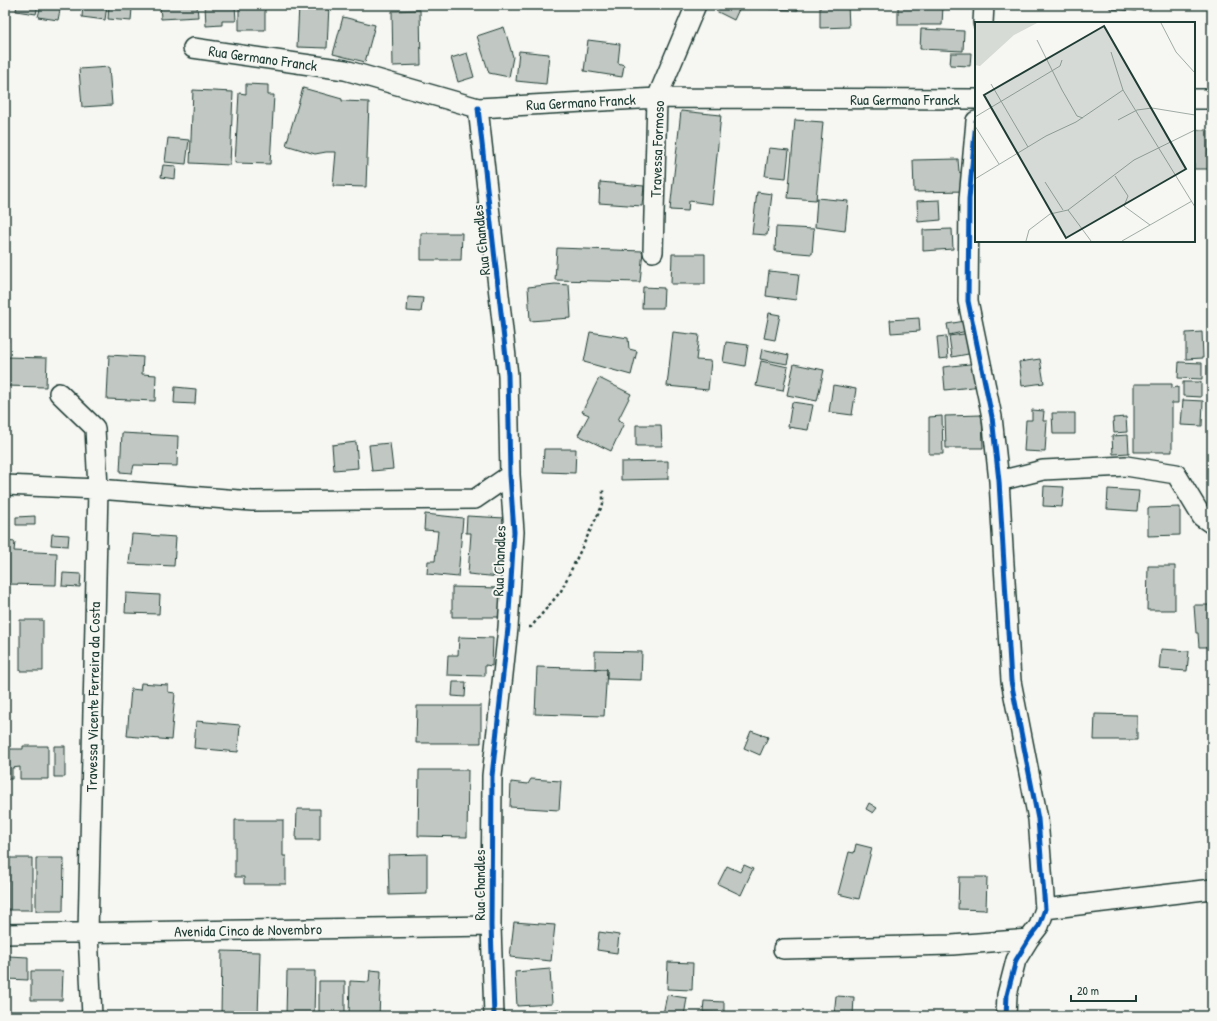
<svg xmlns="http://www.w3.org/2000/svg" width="1217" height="1021" viewBox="0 0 1217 1021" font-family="'Patrick Hand',sans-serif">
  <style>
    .building { fill: #c1c8c3; stroke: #1f3d34 }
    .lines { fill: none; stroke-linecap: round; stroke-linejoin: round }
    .street-casing { stroke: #1f3d34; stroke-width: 22 }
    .path { stroke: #1f3d34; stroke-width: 2.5; stroke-dasharray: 3 3; stroke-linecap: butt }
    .street { stroke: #f6f6f2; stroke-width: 19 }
    .cycleway-casing { stroke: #f6f6f2; stroke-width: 8 }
    .cycleway { stroke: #0057b8; stroke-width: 5 }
    .labels { text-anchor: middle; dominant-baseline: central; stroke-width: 4; stroke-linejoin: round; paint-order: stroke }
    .street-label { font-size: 15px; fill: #1f3d34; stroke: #f6f6f2 }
    .inset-road { fill: none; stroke: #a0aca6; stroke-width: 1 }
    .view { fill: #1f3d34; fill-opacity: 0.15; stroke: #1f3d34; stroke-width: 2 }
    .inset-edge { fill: none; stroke: #1f3d34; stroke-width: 2 }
  </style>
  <rect width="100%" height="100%" fill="#f6f6f2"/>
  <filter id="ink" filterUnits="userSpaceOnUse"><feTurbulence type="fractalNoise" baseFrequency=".025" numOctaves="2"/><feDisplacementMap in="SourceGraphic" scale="8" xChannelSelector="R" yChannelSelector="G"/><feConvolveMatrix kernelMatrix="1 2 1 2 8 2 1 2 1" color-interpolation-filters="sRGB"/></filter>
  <g filter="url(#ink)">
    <path class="building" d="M17 5H38L36 14 16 11Z
      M41 5H61L58 20 38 17Z
      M83 5H107L105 20 82 17Z
      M109 5H139V8H132L131 21 108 19Z
      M160 5H197L198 17 161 19Z
      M205 5H235L236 21H222V25L206 26Z
      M239 5H265V30H239Z
      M299 5H329L327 48 297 47Z
      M719 5H741L734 20 716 11Z
      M769 5H798V10L769 9Z
      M820 5H848L849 27 820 28Z
      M898 5H943L942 25H898Z
      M1110 5H1137L1136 11 1110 9Z
      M420 10 421 65 393 66 392 11Z
      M343 17 375 25 365 62 333 54Z
      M504 27 513 57 509 77 489 73 477 36Z
      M921 29 964 31 963 51 920 49Z
      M588 40 620 44 618 63 624 65 622 77 584 71Z
      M519 51 549 54 546 84 516 81Z
      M467 53 474 77 458 82 451 58Z
      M951 53H971L970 66 950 65Z
      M109 67 112 105 82 107 79 69Z
      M246 84 268 85V95H274L270 164 235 163 239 93 246 94Z
      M303 88 342 99V101L369 102 366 187 333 186 336 152H326L315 154 286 145Z
      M193 90 233 92 230 165 190 163Z
      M681 111 721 115 712 204 689 201 688 211 670 210Z
      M795 120 823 122 816 200 788 198Z
      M1194 130H1208V155L1212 156V169H1194Z
      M168 138 189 140 186 164 165 162Z
      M769 148 789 150 786 178 765 176Z
      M958 159 959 172 966 175 967 191 914 192 913 160Z
      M163 165 176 166 175 179 161 177Z
      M600 182 644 186 642 206 599 203Z
      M757 192 772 194 767 235 752 234Z
      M817 198 848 201 845 231 815 227Z
      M940 200 941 220 918 222 917 201Z
      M776 227 814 229 812 254 775 251Z
      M952 229 953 249 923 251V230Z
      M421 233H462L461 260H421Z
      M557 248 643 251 640 282 555 280Z
      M672 254H705V284H671Z
      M769 271 799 274 796 300 766 296Z
      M555 284 569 285 571 318 530 321 528 287Z
      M643 287 664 288 663 308H642Z
      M408 297 423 298 421 312 407 311Z
      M769 313 780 315 775 340 764 338Z
      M919 318 920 331 891 333 890 320Z
      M965 321 967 331 949 335 947 324Z
      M5 325H8V342H5Z
      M590 332 628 338 629 349 637 351 631 375 584 362Z
      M673 332 699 335 696 360 711 361 708 390 667 386Z
      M1202 332 1203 358 1186 359V333Z
      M971 333 974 353 952 357 949 336Z
      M946 336 948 358 939 359 937 337Z
      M726 342 748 345 745 366 723 362Z
      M762 349 789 355 787 364 760 359Z
      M109 355 143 357 142 374 156 375 155 401 107 399Z
      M5 357 47 358 46 387 5 386Z
      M1040 359 1044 383 1022 386 1019 362Z
      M761 361 788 367 783 391 756 386Z
      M1179 362 1202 363V379L1178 378Z
      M978 363 981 386 945 390 943 367Z
      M794 364 824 370 817 401 787 395Z
      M599 378 631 394 618 420 624 423 611 451 578 435 589 415 582 412Z
      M1183 382H1201V397L1183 396Z
      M1134 384H1172V388L1178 387V403H1172V452H1134Z
      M833 385 856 389 852 415 829 412Z
      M175 387 196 389 195 404 174 403Z
      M1183 400 1203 401 1202 426 1181 425Z
      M792 402 813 405 808 430 788 427Z
      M1032 410 1044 411 1043 421H1047L1045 452 1024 451 1026 420H1032Z
      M1052 413H1075V434H1053Z
      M982 415 983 448H946L945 416Z
      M942 416 943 454H929V417Z
      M1126 417 1127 432 1114 433 1113 418Z
      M636 425H661L662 446H636Z
      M122 433 178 436 177 466 134 465 132 473 120 472Z
      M1128 435 1129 453 1113 454 1112 436Z
      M356 442 358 468 334 470 332 445Z
      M390 443 393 469 372 471 369 445Z
      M544 449H576L575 473 543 472Z
      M668 461V479L621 480V462Z
      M1044 486 1064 487 1062 507 1043 506Z
      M1108 489 1139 491 1137 511 1107 509Z
      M1180 507V535L1148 536V508Z
      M425 514 463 518 458 577 427 574 428 561H435L438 531 424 530Z
      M35 516V525H16V517Z
      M467 516 505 518 500 577 468 574 471 533H466Z
      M52 534 69 535 68 546 51 545Z
      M132 534 176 537 174 566 129 564Z
      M5 541 15 542 14 551 57 553 56 585 5 584Z
      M1148 566H1175V610H1147Z
      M63 573 81 574 80 587 62 586Z
      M452 587 502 588 501 617H452Z
      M126 593 160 595 159 614 125 613Z
      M1194 605H1212V647H1199L1198 633H1196Z
      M20 620H43V671H20Z
      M459 637 493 638 492 666 485 665V676L447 675 448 655H458Z
      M1161 649 1189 651 1187 671 1159 669Z
      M595 651 642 652 641 680 607 679V669H595Z
      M537 667 607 669 604 716 535 714Z
      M453 682H466L465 697 452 696Z
      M141 683 168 685V692L175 693 171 740 127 736 131 689 140 690Z
      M417 706H481V743H416Z
      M1095 714 1137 715V740H1094Z
      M196 721 240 725 238 752 194 748Z
      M751 731 768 737 760 755 744 748Z
      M23 746H48V779H20V767L12 768V779H5V749H23Z
      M54 746H65V777H54Z
      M419 770H468L467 837 418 836Z
      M531 779 561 781 559 810 510 807 511 782 528 784Z
      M869 803 877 808 873 813 866 809Z
      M297 809H320V840H296Z
      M235 820H283V856H286V884H244V877H235Z
      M856 844 872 848 859 899 838 894 849 852 854 853Z
      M427 854V894L389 895 388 855Z
      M8 858H32V910H8Z
      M36 858H64L63 911H36Z
      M744 865 753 869 741 895 718 884 727 866 740 872Z
      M959 877H987L986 910 958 909Z
      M514 922 555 925 551 961 510 957Z
      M599 932 619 935 617 953 597 950Z
      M222 951 260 952 258 1016H221Z
      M8 956 28 957V980L7 979Z
      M668 962 693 963 692 990 667 989Z
      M550 969 552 1004 517 1006 515 972Z
      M370 970 381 971 379 1016H349L350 981 369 982Z
      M31 971H63L62 1000H31Z
      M287 971H315L314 1016H286Z
      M319 981H345V1016H319Z
      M667 995 687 998 684 1016 663 1014Z
      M836 996 854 997 853 1016H834Z
      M704 1001 724 1002V1013L703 1012Z
      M559 1009 560 1016H510V1015Z"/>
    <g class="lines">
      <g class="street-casing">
        <path id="street" d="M983 23 984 5
          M193 48 345 70 478 108 657 98 976 99
          M1194 99H1212
          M478 108 508 375 510 475 514 532 508 628 492 776 491 926 494 1016
          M976 121 969 199 968 301 992 417 999 481 1011 681 1038 819 1045 909 1039 926 1029 939 1016 960 1007 995 1006 1016
          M653 252 657 98 696 5
          M59 393 95 428 98 489 88 933 92 1016
          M999 481 1043 470 1126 466 1176 474 1202 517 1212 524
          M5 485 98 489 252 501 475 499 510 475
          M1045 909 1212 889
          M5 934 491 926
          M783 949 952 945 1029 939"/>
      </g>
      <path class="path" d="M529 627H531L561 591 603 504V489"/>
      <use href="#street" class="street"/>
      <g class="cycleway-casing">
        <path id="cycleway" d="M478 108 508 375 510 475 514 532 508 628 492 776 491 926 494 1016
          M976 121 969 199 968 301 992 417 999 481 1011 681 1038 819 1045 909 1039 926 1029 939 1016 960 1007 995 1006 1016"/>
      </g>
      <use href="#cycleway" class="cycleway"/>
    </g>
  </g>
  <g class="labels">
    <g class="street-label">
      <text transform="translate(263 58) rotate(8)">Rua Germano Franck</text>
      <text x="905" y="99">Rua Germano Franck</text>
      <text transform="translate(581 102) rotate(-3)">Rua Germano Franck</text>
      <text transform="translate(657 149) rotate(-88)">Travessa Formoso</text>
      <text transform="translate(481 240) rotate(-96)">Rua Chandles</text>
      <text transform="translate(499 561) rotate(-88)">Rua Chandles</text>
      <text transform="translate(93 697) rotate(-89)">Travessa Vicente Ferreira da Costa</text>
      <text transform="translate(479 885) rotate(-90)">Rua Chandles</text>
      <text transform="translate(248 930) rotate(-1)">Avenida Cinco de Novembro</text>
    </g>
  </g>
  <g transform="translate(975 22)">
    <rect width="220" height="220" fill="#f6f6f2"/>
    <path d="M0 1H62L39 13 5 44 0 43Z" fill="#d6dbd6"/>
    <path class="inset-road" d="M186 1 201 30 220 51M62 18 87 68 102 94 108 96M136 30 148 68 220 185M16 62 53 125M0 95 85 44 87 38M143 98 162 88 177 86 220 93M0 104 24 142M140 154 153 174 149 184 175 203M0 157 71 114 101 100 148 68M70 160 88 188M93 188 116 219M51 219 54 208 75 192 93 188 159 138 220 108M147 219 217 179"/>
    <path class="view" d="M129 4 211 147 91 216 9 73Z"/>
    <rect width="220" height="220" class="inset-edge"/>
  </g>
  <rect width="1217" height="1021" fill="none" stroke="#f6f6f2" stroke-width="20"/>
  <rect x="10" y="10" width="1197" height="1001" fill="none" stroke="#1f3d34" stroke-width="1.5" filter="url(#ink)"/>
  <path d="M1071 995v6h65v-6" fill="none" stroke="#1f3d34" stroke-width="2"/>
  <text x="1077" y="995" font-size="12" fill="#1f3d34" stroke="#f6f6f2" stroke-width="3" paint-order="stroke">20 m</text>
</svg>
